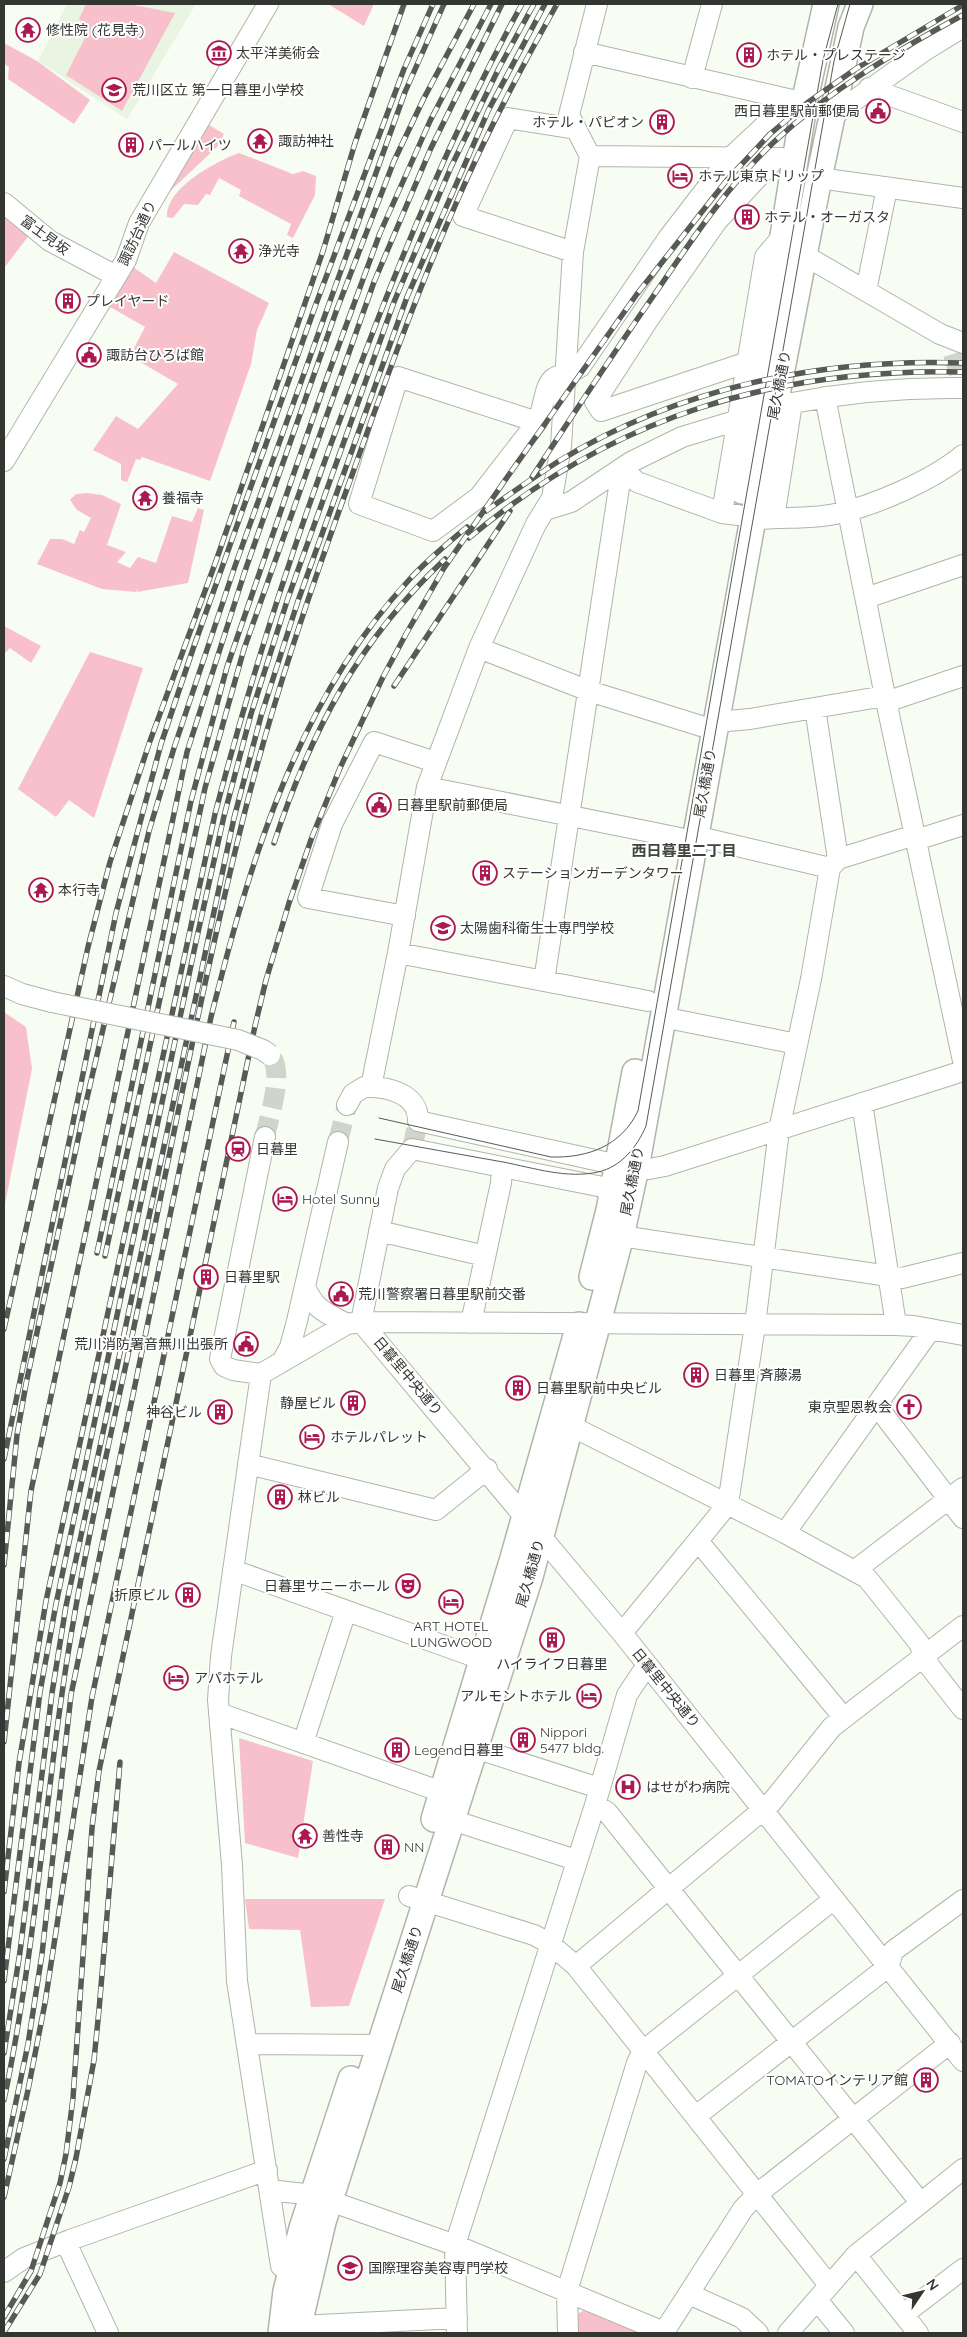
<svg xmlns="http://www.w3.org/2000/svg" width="967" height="2337" viewBox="0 0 967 2337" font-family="Quicksand,'Noto Sans JP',sans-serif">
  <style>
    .built { fill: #eaf4e2 }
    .green { fill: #f7c0cb }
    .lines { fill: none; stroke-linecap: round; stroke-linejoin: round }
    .minor-tunnel { stroke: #d0d5cc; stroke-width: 20; stroke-dasharray: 20 10; stroke-linecap: butt }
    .minor-casing { stroke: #b0b5aa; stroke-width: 22 }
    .major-casing { stroke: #b0b5aa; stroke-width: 28 }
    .minor { stroke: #fff; stroke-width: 20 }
    .major { stroke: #fff; stroke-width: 25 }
    .tram { stroke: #585b55; stroke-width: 1 }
    .rail-casing { stroke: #585b55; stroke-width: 5.5 }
    .rail { stroke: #fff; stroke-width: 4; stroke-dasharray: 11; stroke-linecap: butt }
    .minor-bridge-casing { stroke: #b0b5aa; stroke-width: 22; stroke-linecap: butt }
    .minor-bridge { stroke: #fff; stroke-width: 20 }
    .labels { text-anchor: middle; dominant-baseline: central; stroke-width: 4; stroke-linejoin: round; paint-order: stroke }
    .poi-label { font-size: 14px; fill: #343632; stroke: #fff; text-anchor: start }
    .street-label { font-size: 14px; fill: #343632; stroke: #fff }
    .neighbourhood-label { font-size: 15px; font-weight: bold; fill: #41453c; stroke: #fff }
  </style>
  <rect width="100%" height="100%" fill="#f7fdf2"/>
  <path class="built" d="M67 4H196L127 119 38 61Z"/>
  <path class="green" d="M86 4H128L175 13 122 111 66 75 89 30 79 19Z
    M328 4H374L364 26Z
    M4 43 37 61 90 100 74 124 8 79 9 67 4 64Z
    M204 122 224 134 217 147 167 194Z
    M239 153 293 174 303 171 316 176 315 195 293 238 287 235 291 224 239 196 241 190 219 178 210 195 206 194 198 205 184 204 173 218 167 217C166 188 215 162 239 153Z
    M4 207 33 230 4 268Z
    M174 252 269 303 257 330 251 364 210 481 142 457 140 460 136 459 127 482 121 480V464L93 450 116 416 138 429 178 384 130 356 145 327 105 304 130 265 156 283Z
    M87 493 102 495 121 504 107 545 126 552 117 562 130 568 138 557 156 563 172 516 192 522 198 508 204 510 188 583 137 592 138 587 136 592 102 589 37 564 50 539H62L74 544 80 530 84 532 91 518 77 510 70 500 76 494Z
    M4 626 41 646 31 663 10 648 4 654Z
    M90 652 143 668 94 818 69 800 56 817 18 789Z
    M4 1012 26 1027 32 1069 4 1209Z
    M239 1738 313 1761 298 1858 245 1843Z
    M245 1899H385L349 2006 311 2007 300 1930 249 1929Z
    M584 2310 641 2333H576V2315Z"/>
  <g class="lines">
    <path class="minor-tunnel" d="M953 354 960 376
      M265 1137C269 1116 285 1071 270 1055
      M338 1142 347 1105
      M412 1149 418 1121"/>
    <g class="minor-casing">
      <path id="minor" d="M584 52 792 100
        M692 78 712 4
        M869 88 963 122
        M831 117 924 51 963 27
        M590 156 783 158
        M819 178 963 198
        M4 203 50 241 116 276
        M573 252 463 216 508 118 576 129
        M804 255 940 334 963 343
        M866 291 887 188
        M748 362 601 411 595 402 648 320 717 221 776 158
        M825 397 885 696 963 1061
        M537 422 398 377 359 504 433 531 479 497 537 422C544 410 544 384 554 378 563 373 572 373 580 367L669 237 729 159 792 100 805 99
        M4 461 126 260 139 223 268 4
        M622 468 637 482 722 513 738 515
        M545 510 571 502 631 462 682 437 738 420
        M722 513 765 257 781 238
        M774 518 792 403C849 392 905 387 963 388
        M762 519C786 517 812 519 835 514 874 506 933 480 963 455
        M866 598 963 565
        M479 648 589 691 701 726
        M886 702 963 676
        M815 708 838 859
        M716 722 750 719 885 696
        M427 787 680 838
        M695 836 830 868 838 859 915 835
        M916 840 963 825
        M405 916 308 898 332 824 374 742 435 762
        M398 953 648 1001
        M544 981 622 468
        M4 986 22 994 52 1002
        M662 1017 797 1044
        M371 1087 398 953 427 787 479 648 536 524 552 498 561 446 573 252 590 156 569 115 597 4
        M862 1103 896 1325
        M347 1105 353 1094 364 1087C386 1086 419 1093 418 1121L618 1165 649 1169 665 1166 963 1071
        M265 1137 220 1359 224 1366 233 1370 261 1374 347 1324 361 1322 896 1325 914 1326 963 1335
        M379 1231 485 1256
        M621 1236 902 1278 963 1263
        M305 1287C316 1311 325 1312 347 1324
        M361 1322 622 1633 963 2061
        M361 1322 388 1188 395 1169 412 1149 613 1189 624 1179
        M471 1323 501 1183 502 1168
        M282 1362 290 1347 297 1321 338 1142
        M261 1374 221 1656 218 1700 232 1865 237 1981 281 2266 291 2272
        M877 1406 963 1518
        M569 1425 785 1533 867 1578 919 1643 927 1663 963 1709
        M248 1464 436 1510 487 1469
        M785 1533 931 1329
        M698 1541 844 1718
        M233 1570 481 1659
        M854 1571 963 1488
        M622 1633 728 1504 755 1325 779 1130 811 979 830 868
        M219 1713 442 1792
        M303 1743 346 1611
        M475 1748 599 1788
        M595 1805 607 1812 920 2202
        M452 1820 576 1860
        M409 1896 534 1935 549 1943 576 1966 829 2285
        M576 1966 771 1803 832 1727 963 1626
        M247 2044 380 2045
        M696 2116 889 1966 893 1951 963 1900
        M270 2190 313 2195 455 2245 666 2333
        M856 2255 918 2333
        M4 2272 24 2258 70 2240
        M689 2294 742 2318 758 2333
        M817 2300 844 2333
        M904 2314 963 2269
        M300 2326 457 2318
        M664 2332 743 2209 757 2194 950 2043
        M108 2333 70 2251V2240L267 2170
        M457 2333 455 2245 595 1805 627 1695 647 1665
        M568 2333 567 2291 637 2063 643 2051 834 1899
        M788 2333 856 2255 963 2169"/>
    </g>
    <g class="major-casing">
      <path id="major" d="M742 491 805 99 826 4
        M592 1277 609 1210 635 1072
        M434 1819 513 1558 579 1325
        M281 2333 286 2291 302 2228 351 2079
        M299 2333 301 2316 323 2222 530 1577 621 1236 636 1168 752 524 819 178 851 27 860 4"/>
    </g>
    <use href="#minor" class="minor"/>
    <use href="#major" class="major"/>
    <path class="tram" d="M379 1118 551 1157C588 1158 621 1146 638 1111L823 60 838 4
      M375 1139C417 1147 460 1154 503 1162 534 1168 567 1179 598 1172 621 1167 637 1147 646 1126L834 61 850 4"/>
    <g class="rail-casing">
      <path id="rail" d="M532 477C572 416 612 355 654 295 691 241 727 186 775 141 830 90 898 50 963 15
        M486 511C510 494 534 477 559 461 680 387 823 358 963 363
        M469 538C614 416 776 368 963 372
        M394 686 510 511
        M274 843C311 731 358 641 445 559
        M97 1253 191 801 227 667 325 383 380 233 430 121 491 4
        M105 1256 205 788 244 649 374 282 431 148 502 4
        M4 1329 88 947 110 862 150 741 216 561 323 251 355 143 404 4
        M4 1459 116 913 161 744 194 646 316 304 404 69 433 4
        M4 1565 17 1435 26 1384 84 1111 149 831 174 748 235 566 405 92 444 4
        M4 1742 31 1491 187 752 245 571 337 309 394 161 424 98 474 4
        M4 1892 19 1763 46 1601 215 814C253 668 300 524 354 382 403 250 454 128 522 4
        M4 1981 40 1692 56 1604 197 937 224 816 251 714 288 598 394 302 451 167 499 68 534 4
        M4 2053 20 1952 52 1693 66 1606 234 818 261 716 298 601 407 297 489 109 545 4
        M4 2100C38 1939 46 1774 75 1612 95 1497 123 1384 146 1269 177 1119 206 968 243 819 272 702 311 588 352 475 385 382 418 289 458 199 487 132 521 68 557 4
        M4 2159 28 2044 42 1954 71 1695 211 1017C250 861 297 701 409 580 426 561 447 544 467 527
        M4 2197 28 2090 45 2003 92 1697 234 1022
        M4 2317 31 2271 60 2183 66 2154 73 2098 92 1828 99 1771 255 1026 266 980 289 903 312 837 340 768 383 677 406 634 444 568 508 476 637 294 727 180 770 134 807 103 857 68 963 5
        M4 2332 40 2274 69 2187 76 2158 94 2060 99 2010 120 1762"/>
    </g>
    <use href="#rail" class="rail"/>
    <g class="minor-bridge-casing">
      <path id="minor-bridge" d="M52 1002 238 1040 263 1050 270 1055"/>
    </g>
    <use href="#minor-bridge" class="minor-bridge"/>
  </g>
  <defs>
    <g id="temple-ring" transform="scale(1.25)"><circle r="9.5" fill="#fff" stroke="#aa1950" stroke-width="1.5"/><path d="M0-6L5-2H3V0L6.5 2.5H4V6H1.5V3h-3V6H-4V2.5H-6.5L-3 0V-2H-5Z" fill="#aa1950"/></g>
    <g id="museum-ring" transform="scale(1.25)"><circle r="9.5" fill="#fff" stroke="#aa1950" stroke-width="1.5"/><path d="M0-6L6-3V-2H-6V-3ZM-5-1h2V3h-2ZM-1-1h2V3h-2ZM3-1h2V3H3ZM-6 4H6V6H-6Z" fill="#aa1950"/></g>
    <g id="building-ring" transform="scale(1.25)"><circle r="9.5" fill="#fff" stroke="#aa1950" stroke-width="1.5"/><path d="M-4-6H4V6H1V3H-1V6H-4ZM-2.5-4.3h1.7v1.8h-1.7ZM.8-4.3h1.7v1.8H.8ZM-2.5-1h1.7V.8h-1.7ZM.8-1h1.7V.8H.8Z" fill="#aa1950"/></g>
    <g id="school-ring" transform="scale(1.25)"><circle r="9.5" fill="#fff" stroke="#aa1950" stroke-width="1.5"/><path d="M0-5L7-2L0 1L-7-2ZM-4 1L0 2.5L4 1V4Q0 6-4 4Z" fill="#aa1950"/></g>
    <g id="civic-ring" transform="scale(1.25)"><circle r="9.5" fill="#fff" stroke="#aa1950" stroke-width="1.5"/><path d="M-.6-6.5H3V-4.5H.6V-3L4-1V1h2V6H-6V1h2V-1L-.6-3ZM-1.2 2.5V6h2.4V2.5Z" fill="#aa1950"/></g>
    <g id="hotel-ring" transform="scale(1.25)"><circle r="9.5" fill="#fff" stroke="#aa1950" stroke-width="1.5"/><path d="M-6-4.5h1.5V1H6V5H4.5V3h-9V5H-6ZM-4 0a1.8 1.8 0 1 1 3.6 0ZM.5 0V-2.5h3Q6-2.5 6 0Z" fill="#aa1950"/></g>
    <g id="university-ring" transform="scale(1.25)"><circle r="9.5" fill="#fff" stroke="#aa1950" stroke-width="1.5"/><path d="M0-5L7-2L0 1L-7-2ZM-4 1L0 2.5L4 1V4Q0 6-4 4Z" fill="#aa1950"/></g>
    <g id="station-ring" transform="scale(1.25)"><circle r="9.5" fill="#fff" stroke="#aa1950" stroke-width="1.5"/><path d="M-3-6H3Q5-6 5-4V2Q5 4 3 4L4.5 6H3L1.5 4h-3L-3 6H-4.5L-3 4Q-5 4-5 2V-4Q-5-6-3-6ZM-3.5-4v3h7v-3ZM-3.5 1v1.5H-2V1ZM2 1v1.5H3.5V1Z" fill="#aa1950"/></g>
    <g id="church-ring" transform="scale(1.25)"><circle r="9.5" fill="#fff" stroke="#aa1950" stroke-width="1.5"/><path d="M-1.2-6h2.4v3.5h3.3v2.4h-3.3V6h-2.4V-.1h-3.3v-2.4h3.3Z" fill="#aa1950"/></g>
    <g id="theatre-ring" transform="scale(1.25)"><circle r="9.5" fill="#fff" stroke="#aa1950" stroke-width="1.5"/><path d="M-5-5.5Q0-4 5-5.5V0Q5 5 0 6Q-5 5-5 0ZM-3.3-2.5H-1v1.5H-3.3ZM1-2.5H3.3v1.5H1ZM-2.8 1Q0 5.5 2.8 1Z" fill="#aa1950"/></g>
    <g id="hospital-ring" transform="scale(1.25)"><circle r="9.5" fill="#fff" stroke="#aa1950" stroke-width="1.5"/><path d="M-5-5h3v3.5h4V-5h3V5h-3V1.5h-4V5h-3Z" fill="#aa1950"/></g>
  </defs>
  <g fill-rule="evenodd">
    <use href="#temple-ring" x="28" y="30"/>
    <use href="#museum-ring" x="219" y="53"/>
    <use href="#building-ring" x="749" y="55"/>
    <use href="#school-ring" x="114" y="90"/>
    <use href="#civic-ring" x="878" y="111"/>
    <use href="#building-ring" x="662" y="122"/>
    <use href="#temple-ring" x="260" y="141"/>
    <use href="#building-ring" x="131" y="145"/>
    <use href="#hotel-ring" x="680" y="176"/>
    <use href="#building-ring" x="747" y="217"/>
    <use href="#temple-ring" x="241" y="251"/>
    <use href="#building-ring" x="68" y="301"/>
    <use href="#civic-ring" x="89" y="355"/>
    <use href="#temple-ring" x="145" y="498"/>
    <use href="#civic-ring" x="379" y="805"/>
    <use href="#building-ring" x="485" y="873"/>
    <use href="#temple-ring" x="41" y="890"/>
    <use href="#university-ring" x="443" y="928"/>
    <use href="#station-ring" x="238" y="1149"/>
    <use href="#hotel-ring" x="285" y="1199"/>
    <use href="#building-ring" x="206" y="1277"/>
    <use href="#civic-ring" x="341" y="1294"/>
    <use href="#civic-ring" x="246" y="1344"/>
    <use href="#building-ring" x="696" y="1375"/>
    <use href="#building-ring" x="518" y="1388"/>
    <use href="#building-ring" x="353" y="1403"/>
    <use href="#church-ring" x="909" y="1407"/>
    <use href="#building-ring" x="220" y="1412"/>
    <use href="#hotel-ring" x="312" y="1437"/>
    <use href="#building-ring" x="280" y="1497"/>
    <use href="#theatre-ring" x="408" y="1586"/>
    <use href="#building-ring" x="188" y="1595"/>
    <use href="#hotel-ring" x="451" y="1602"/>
    <use href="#building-ring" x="552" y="1640"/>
    <use href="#hotel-ring" x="176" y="1678"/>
    <use href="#hotel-ring" x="589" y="1696"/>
    <use href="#building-ring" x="523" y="1740"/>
    <use href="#building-ring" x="397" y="1750"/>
    <use href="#hospital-ring" x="628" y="1787"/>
    <use href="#temple-ring" x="305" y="1836"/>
    <use href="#building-ring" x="387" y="1847"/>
    <use href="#building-ring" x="926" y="2080"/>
    <use href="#university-ring" x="350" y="2268"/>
  </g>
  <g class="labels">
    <g class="poi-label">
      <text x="46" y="30">修性院 (花見寺)</text>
      <text x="236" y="53">太平洋美術会</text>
      <text x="766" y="55">ホテル・プレステージ</text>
      <text x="132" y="90">荒川区立 第一日暮里小学校</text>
      <text x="860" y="111" text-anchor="end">西日暮里駅前郵便局</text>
      <text x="644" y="122" text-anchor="end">ホテル・パピオン</text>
      <text x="278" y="141">諏訪神社</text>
      <text x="148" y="145">パールハイツ</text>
      <text x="698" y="176">ホテル東京トリップ</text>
      <text x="764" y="217">ホテル・オーガスタ</text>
      <text x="258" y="251">浄光寺</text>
      <text x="86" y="301">プレイヤード</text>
      <text x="106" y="355">諏訪台ひろば館</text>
      <text x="162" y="498">養福寺</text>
      <text x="396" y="805">日暮里駅前郵便局</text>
      <text x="502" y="873">ステーションガーデンタワー</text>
      <text x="58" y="890">本行寺</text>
      <text x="460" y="928">太陽歯科衛生士専門学校</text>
      <text x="256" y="1149">日暮里</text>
      <text x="302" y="1199">Hotel Sunny</text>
      <text x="224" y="1277">日暮里駅</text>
      <text x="358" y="1294">荒川警察署日暮里駅前交番</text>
      <text x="228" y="1344" text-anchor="end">荒川消防署音無川出張所</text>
      <text x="714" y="1375">日暮里 斉藤湯</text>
      <text x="536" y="1388">日暮里駅前中央ビル</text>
      <text x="336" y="1403" text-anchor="end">静屋ビル</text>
      <text x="892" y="1407" text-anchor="end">東京聖恩教会</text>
      <text x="202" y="1412" text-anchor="end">神谷ビル</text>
      <text x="330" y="1437">ホテルパレット</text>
      <text x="298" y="1497">林ビル</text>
      <text x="390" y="1586" text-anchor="end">日暮里サニーホール</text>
      <text x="170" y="1595" text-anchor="end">折原ビル</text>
      <text x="451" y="1626" text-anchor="middle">ART HOTEL<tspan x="451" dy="16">LUNGWOOD</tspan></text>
      <text x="552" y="1664" text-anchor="middle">ハイライフ日暮里</text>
      <text x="194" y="1678">アパホテル</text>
      <text x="572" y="1696" text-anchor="end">アルモントホテル</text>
      <text x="540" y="1732">Nippori<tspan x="540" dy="16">5477 bldg.</tspan></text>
      <text x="414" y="1750">Legend日暮里</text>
      <text x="646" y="1787">はせがわ病院</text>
      <text x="322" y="1836">善性寺</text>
      <text x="404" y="1847">NN</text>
      <text x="908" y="2080" text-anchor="end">TOMATOインテリア館</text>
      <text x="368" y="2268">国際理容美容専門学校</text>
    </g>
    <g class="street-label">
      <text transform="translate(137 233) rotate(-65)">諏訪台通り</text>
      <text transform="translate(45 235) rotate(36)">富士見坂</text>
      <text transform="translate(779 385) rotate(-79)">尾久橋通り</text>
      <text transform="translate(705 783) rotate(-80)">尾久橋通り</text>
      <text transform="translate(632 1181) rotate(-79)">尾久橋通り</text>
      <text transform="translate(408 1376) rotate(50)">日暮里中央通り</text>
      <text transform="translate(530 1573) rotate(-74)">尾久橋通り</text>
      <text transform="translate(666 1688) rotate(51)">日暮里中央通り</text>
      <text transform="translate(407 1959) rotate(-72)">尾久橋通り</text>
    </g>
    <g class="neighbourhood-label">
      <text x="684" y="850">西日暮里二丁目</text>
    </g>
  </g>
  <rect width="967" height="2337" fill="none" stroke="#343632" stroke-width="10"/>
  <g transform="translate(922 2292) rotate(55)" stroke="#ffffff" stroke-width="4" paint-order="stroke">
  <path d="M0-4L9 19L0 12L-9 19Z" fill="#343632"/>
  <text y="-8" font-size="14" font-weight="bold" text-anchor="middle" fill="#343632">N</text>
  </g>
</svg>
